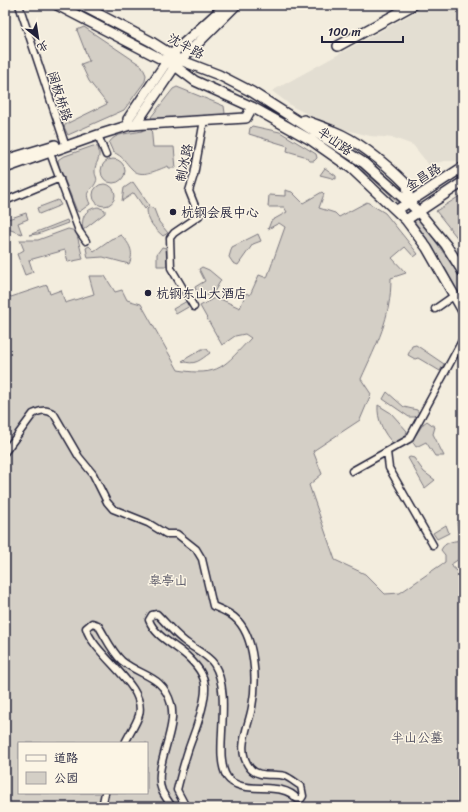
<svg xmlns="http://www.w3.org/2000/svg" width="468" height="812" viewBox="0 0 468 812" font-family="Sriracha,'LXGW WenKai TC',sans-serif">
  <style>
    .built { fill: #e3ded2 }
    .green { fill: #d4cfc6; stroke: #7b7880; fill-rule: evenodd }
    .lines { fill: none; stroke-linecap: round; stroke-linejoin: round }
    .street-casing { stroke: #22223b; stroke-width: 9 }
    .secondary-casing { stroke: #22223b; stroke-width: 12 }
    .street { stroke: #fcf5e5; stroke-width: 6 }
    .secondary { stroke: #fcf5e5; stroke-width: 9 }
    .poi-dot { fill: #22223b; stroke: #fcf5e5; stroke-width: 1.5 }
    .labels { text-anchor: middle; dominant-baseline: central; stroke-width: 3; stroke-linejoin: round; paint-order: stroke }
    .street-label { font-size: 13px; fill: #22223b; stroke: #fcf5e5 }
    .poi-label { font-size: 13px; fill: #22223b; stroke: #fcf5e5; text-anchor: start }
    .park-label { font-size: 13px; fill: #575665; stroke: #fcf5e5 }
  </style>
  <rect width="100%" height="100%" fill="#f3edde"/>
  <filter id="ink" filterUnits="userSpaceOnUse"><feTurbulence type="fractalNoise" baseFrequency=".025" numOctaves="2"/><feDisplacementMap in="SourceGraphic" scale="8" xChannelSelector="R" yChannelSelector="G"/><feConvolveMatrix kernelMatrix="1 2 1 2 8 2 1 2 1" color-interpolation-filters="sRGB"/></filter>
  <g filter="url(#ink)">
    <path class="built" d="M428 5H463V159L459 161H444L429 165 413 145 394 138 370 136 331 126 293 107 272 91Z"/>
    <path class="green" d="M84 27 142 66 146 75 145 81 124 110 68 135 64 127 66 124 107 104 89 81 81 64 89 61 77 30Z
      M177 87 224 106 225 113 223 116 153 120 151 117 173 89Z
      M151 126 153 147H174L176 168H169L168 166C157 170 141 179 132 169 124 161 124 157 113 152L109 143C115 132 131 134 142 131 145 129 147 127 151 126Z
      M252 126 280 132 316 154 317 158 314 161H310L304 156 287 151 288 146 249 134 250 128Z
      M93 146 98 147C102 161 94 162 95 172 95 176 98 178 96 182 92 192 83 189 90 204L79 212 77 211 59 166 58 160 62 157Z
      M337 150 375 176 425 226 463 281V302C448 273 432 244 412 218 391 192 362 171 337 150Z
      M101 171a12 12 0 1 1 24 0a12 12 0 1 1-24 0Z
      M325 168 336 176V179L320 175Z
      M133 182 149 205 145 209 134 193 122 201 124 188Z
      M93 195a11 11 0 1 1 22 0a11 11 0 1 1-22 0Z
      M285 190 292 192 303 203 322 192 324 194 319 208 335 213 339 217 367 202 385 213 418 254 414 257 405 247 392 258 406 273 391 278C391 319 377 343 361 379L371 394 360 420 313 451 322 474 309 485 335 560 365 574 385 594 400 593 445 562V555L441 550C445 541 455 541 463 540V549L459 553 462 557 450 565 463 576V807H5V290L11 297 47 285 50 294 61 290 65 303 94 294 89 276H105L115 292 122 290 127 300 141 304 178 370C220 377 224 366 251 338L245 334 235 336 222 345 200 306 216 297 240 308 246 293 250 295 259 275 267 278 285 227 279 223 268 229 271 221 287 212 284 207H268L269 195 285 196ZM19 743H147V793H19Z
      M463 194V245L436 211Z
      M58 200 61 205 39 214 37 208Z
      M98 207 105 210V213L83 230C81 217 85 209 98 207Z
      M150 207 154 209 159 222 168 233 163 236C155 229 147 221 147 209Z
      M26 213 28 219 18 223 22 234 5 228V220Z
      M67 220 68 223 38 234 29 235Z
      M68 229 76 231 83 259 68 262 65 250 29 260 33 272 25 275 17 254 24 250 20 240H38Z
      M258 234 261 241 253 244 238 265 233 263 229 257 232 247Z
      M121 235C129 243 135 252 129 264L103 257 88 258 86 248 89 246 94 251 111 239Z
      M162 247 166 248 167 266H157V254Z
      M202 267 209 270 221 280 214 292 199 299 195 287 205 281 199 269Z
      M187 301 190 306 176 314 173 309Z
      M416 345 444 364 440 371 418 358 415 359 408 355 412 346Z
      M202 349H207L210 353C200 360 195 366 182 361Z
      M387 392 404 407 417 410 419 413 415 417H409L383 399Z
      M378 405 391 413 407 431C406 437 399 443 394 444 383 434 377 419 378 405Z
      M427 421 435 427 433 434 444 456H435L426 442 416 447 412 441 423 424Z
      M410 457 414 458 424 472 435 480 425 488 408 458Z
      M463 517V529L458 530 457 522Z
      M446 525 449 533 437 539 433 533Z"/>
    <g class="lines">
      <g class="street-casing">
        <path id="street" d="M19 5 66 147
          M98 135 106 155
          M50 153 79 231 86 241
          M5 201 60 178
          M194 307 171 268 170 238 174 233 199 216 189 191 194 175 204 120
          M435 309 455 295
          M5 452 33 414C41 410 46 409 54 414L79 457 93 474 107 502 113 509 148 523 166 534H177L196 549 202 559 213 606C220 609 228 612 234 617 256 635 257 682 252 707 249 726 235 750 250 768 258 778 274 773 285 776 290 778 296 783 301 786L303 796 301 799H297C281 779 241 797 227 777 212 754 234 697 214 664 207 654 192 648 183 640 173 632 166 623 157 614L152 615 149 620C156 638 176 645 189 658 197 666 204 674 205 686 206 700 196 729 191 742 185 758 181 774 177 790L186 807
          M387 452 389 468 433 545
          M352 471 409 439 463 339
          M125 743C129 734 136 725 139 715 147 685 94 656 86 628L92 623 98 625C105 636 112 652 122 661 142 677 163 675 171 704 178 730 152 768 162 791 165 797 169 802 172 807
          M102 807 105 793"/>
      </g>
      <g class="secondary-casing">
        <path id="secondary" d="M57 5 175 66 195 81 252 107 311 140 351 168 406 220 427 248 463 311
          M81 5 150 41 180 60 219 75 252 92 364 163 418 211 446 245 463 272
          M338 46 413 5
          M304 120C314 124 324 127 333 131 361 142 386 164 407 185L409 201
          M130 125 128 119 172 54 226 5
          M135 125 175 66 236 5
          M5 160 55 145
          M5 168 98 135 130 125 246 118 252 107
          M397 210 463 167
          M406 220 463 182"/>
      </g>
      <use href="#street" class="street"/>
      <use href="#secondary" class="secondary"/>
    </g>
  </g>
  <g class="poi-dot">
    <circle cx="173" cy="212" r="4"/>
    <circle cx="148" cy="293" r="4"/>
  </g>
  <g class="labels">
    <g class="street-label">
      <text transform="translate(186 46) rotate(28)">沈半路</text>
      <text transform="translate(60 96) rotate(72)">阔板桥路</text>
      <text transform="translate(335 141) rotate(35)">半山路</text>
      <text transform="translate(184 163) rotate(-78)">制冰路</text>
      <text transform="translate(423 177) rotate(-32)">金昌路</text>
    </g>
    <g class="poi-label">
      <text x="181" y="212">杭钢会展中心</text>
      <text x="156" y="293">杭钢东山大酒店</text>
    </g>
    <g class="park-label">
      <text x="168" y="580">皋亭山</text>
      <text x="417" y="737">半山公墓</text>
    </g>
  </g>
  <rect width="468" height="812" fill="none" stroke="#fcf5e5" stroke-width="20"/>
  <rect x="10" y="10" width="448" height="792" fill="none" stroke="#22223b" stroke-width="1.5" filter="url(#ink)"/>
  <rect x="18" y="742" width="130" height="52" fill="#fcf5e5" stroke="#a5a1a1"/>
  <rect x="26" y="755" width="20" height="6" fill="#fcf5e5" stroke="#a5a1a1"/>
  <text x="54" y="762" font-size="12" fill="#22223b">道路</text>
  <rect x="26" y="772" width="20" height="12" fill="#d4cfc6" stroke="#a5a1a1"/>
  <text x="54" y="782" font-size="12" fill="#22223b">公园</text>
  <g transform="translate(38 38) rotate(150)" stroke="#fcf5e5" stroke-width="3" paint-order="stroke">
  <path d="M0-3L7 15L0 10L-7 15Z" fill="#22223b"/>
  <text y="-6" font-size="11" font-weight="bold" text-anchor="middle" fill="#22223b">北</text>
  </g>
  <path d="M322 36v6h81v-6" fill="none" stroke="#22223b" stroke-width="2"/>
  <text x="328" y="36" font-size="12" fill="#22223b" stroke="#fcf5e5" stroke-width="3" paint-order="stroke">100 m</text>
</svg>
